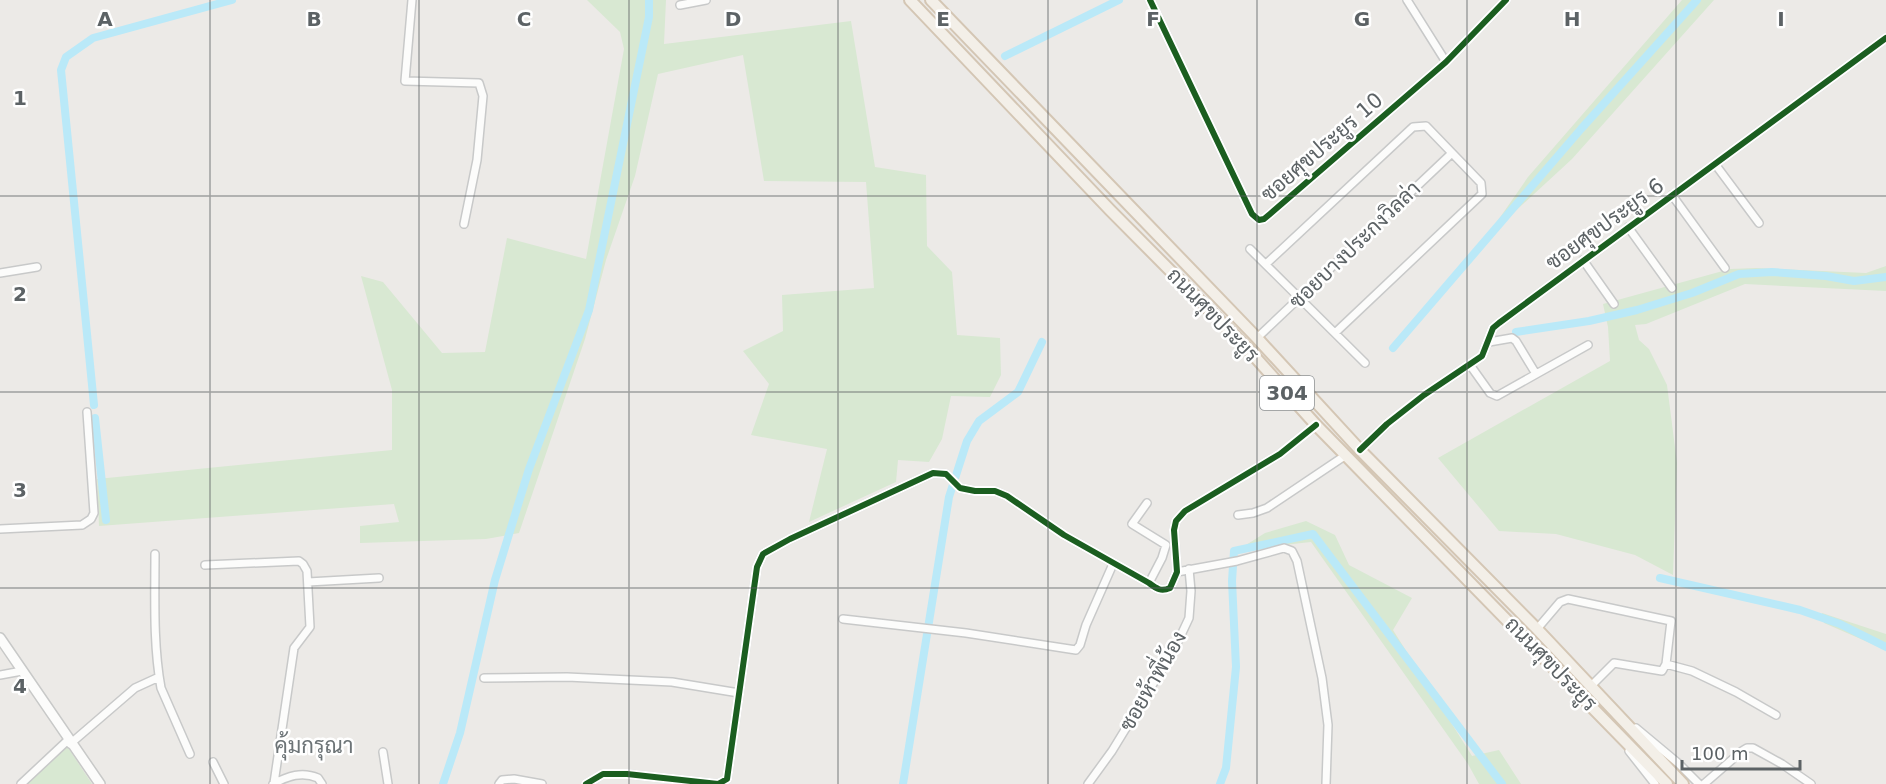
<svg xmlns="http://www.w3.org/2000/svg" width="1886" height="784" viewBox="0 0 1886 784" font-family="'DejaVu Sans',Sarabun,sans-serif">
  <style>
    .green { fill: #d8e8d2 }
    .lines { fill: none; stroke-linecap: round; stroke-linejoin: round }
    .canal { stroke: #bae9f8; stroke-width: 8 }
    .street-casing { stroke: #c8c9c9; stroke-width: 10 }
    .secondary-casing { stroke: #c8c9c8; stroke-width: 12 }
    .primary-casing { stroke: #d4c6b4; stroke-width: 14 }
    .street { stroke: #fcfcfb; stroke-width: 7 }
    .secondary { stroke: #fcfcfb; stroke-width: 9 }
    .primary { stroke: #f3efe8; stroke-width: 10 }
    .cycleway-casing { stroke: #fff; stroke-width: 10 }
    .cycleway { stroke: #1b5e20; stroke-width: 6 }
    .grid { fill: none; stroke: #5c6265; stroke-width: 1.5; stroke-opacity: 0.55 }
    .labels { text-anchor: middle; dominant-baseline: central; stroke-width: 5; stroke-linejoin: round; paint-order: stroke }
    .shield { fill: #fff; stroke: #8d9193; stroke-width: 1.5 }
    .shield-label { font-size: 20px; font-weight: bold; fill: #5c6265 }
    .street-label { font-size: 21px; fill: #5c6265; stroke: #fff }
    .neighbourhood-label { font-size: 22px; fill: #6d7477; stroke: #fff }
    .grid-label { font-size: 20px; text-anchor: middle; font-weight: bold; fill: #5c6265; stroke: #fff; stroke-width: 5; stroke-linejoin: round; paint-order: stroke }
  </style>
  <rect width="100%" height="100%" fill="#eceae7"/>
  <path class="green" d="M587 0H666L664 44 851 21 875 167 926 175 927 246 952 272 957 335 1000 338 1001 375 990 397 951 396 942 439 929 462 898 460 896 482 809 522 827 449 751 435 769 384 743 351 783 331 782 295 874 288 866 182 764 181 743 55 658 74 635 176 606 260 585 339 519 533 486 539 360 543V526L399 522 394 504 99 526 97 479 392 450V390L361 276 383 282 442 353 485 352 507 238 586 259 624 49 620 32Z
    M1682 0H1714L1572 159 1485 239 1528 177Z
    M1886 266V291L1745 284 1646 324 1635 325 1639 340 1649 349 1667 385 1677 463 1673 575 1635 555 1556 534 1499 531 1438 458 1610 361 1608 327 1603 304 1730 269 1756 268 1866 273Z
    M1306 521 1335 535 1349 565 1412 598 1393 630 1472 756 1499 750 1521 784H1479L1468 764 1311 542 1238 550 1265 533Z
    M1822 613 1886 634V650L1824 623Z
    M67 746 92 784H27Z"/>
  <g class="lines">
    <path class="canal" d="M1005 56 1119 0
      M1516 332 1589 321 1637 310 1692 293 1739 274 1772 272 1826 276 1854 281 1886 277
      M1393 348 1581 129 1697 0
      M94 405 61 70 66 57 93 38 232 0
      M95 418 106 520
      M1660 578 1800 610 1840 624 1886 647
      M443 784 460 733 495 580 529 469 589 310 649 17V0
      M903 784 949 497 967 441 979 421 1018 392 1042 342
      M1220 784 1226 768 1236 667 1232 581 1234 551 1313 534 1502 784"/>
    <g class="street-casing">
      <path id="street" d="M412 0 405 81 479 83 483 96 477 160 464 224
        M1150 0 1252 214 1259 220 1264 219 1270 214 1446 62 1506 0
        M1407 0 1446 62
        M680 5 706 0
        M1715 164 1759 223
        M1672 195 1725 268
        M1628 227 1672 288
        M1250 249 1365 363
        M1583 260 1614 304
        M1266 264 1413 127 1426 126 1481 183 1482 194 1335 333
        M0 273 37 267
        M1257 338 1452 153
        M1489 342 1512 338 1516 341 1536 374
        M1470 365 1490 393 1497 396 1588 345
        M1360 450 1387 424 1424 395 1482 356 1493 328 1499 323 1886 38
        M1147 503 1132 524 1166 545 1162 558 1149 583
        M1238 515 1253 513 1267 508 1346 455
        M0 529 82 525 91 519 94 513 87 412
        M155 554C155 598 153 644 161 688L190 754
        M205 565 299 561 303 564 307 571 310 627 294 648 274 783
        M1177 572 1237 561 1284 548 1292 551 1297 561 1322 678 1328 725 1326 784
        M308 582 379 578
        M843 619 966 633 1076 650 1080 645 1086 625 1113 564
        M1537 629 1560 602 1568 599 1671 621 1666 664 1662 671 1614 663 1590 687
        M1666 664 1692 671 1736 692 1776 715
        M0 675 22 671
        M484 678 567 677 672 682 739 693
        M1636 728 1678 763 1699 784
        M70 744 135 688 159 677
        M1629 751 1655 784
        M383 752 388 784
        M213 762 224 784
        M21 784 68 740
        M273 784C288 776 302 771 318 778L322 784
        M499 784 502 780 514 779 542 784
        M586 784 603 774H627L718 784 727 779 757 567 763 554 790 539 933 473 946 474 960 488 975 491H995L1007 496 1064 535 1149 583C1157 589 1161 592 1170 588L1177 572 1174 530 1176 521 1185 511 1280 454 1316 425
        M1088 784 1112 751 1175 648 1189 618 1191 591 1189 569
        M1704 784 1742 751 1747 748H1753L1782 764 1811 784"/>
    </g>
    <g class="secondary-casing">
      <path id="secondary" d="M0 638 100 784"/>
    </g>
    <g class="primary-casing">
      <path id="primary" d="M910 0 1110 210 1247 348 1316 425 1667 784
        M931 0 1257 338 1360 450 1537 629 1683 784"/>
    </g>
    <use href="#street" class="street"/>
    <use href="#secondary" class="secondary"/>
    <use href="#primary" class="primary"/>
    <g class="cycleway-casing">
      <path id="cycleway" d="M1150 0 1252 214 1259 220 1264 219 1270 214 1446 62 1506 0
        M1360 450 1387 424 1424 395 1482 356 1493 328 1499 323 1886 38
        M586 784 603 774H627L718 784 727 779 757 567 763 554 790 539 933 473 946 474 960 488 975 491H995L1007 496 1064 535 1149 583C1157 589 1161 592 1170 588L1177 572 1174 530 1176 521 1185 511 1280 454 1316 425"/>
    </g>
    <use href="#cycleway" class="cycleway"/>
  </g>
  <path class="grid" d="M210 0V784M419 0V784M629 0V784M838 0V784M1048 0V784M1257 0V784M1467 0V784M1676 0V784M0 196H1886M0 392H1886M0 588H1886"/>
  <g class="labels">
    <rect class="shield" x="1260" y="376" width="54" height="34" rx="4.5"/>
    <g class="shield-label">
      <text x="1287" y="393">304</text>
    </g>
    <g class="street-label">
      <text transform="translate(1322 147) rotate(-41)">ซอยศุขประยูร 10</text>
      <text transform="translate(1605 224) rotate(-36)">ซอยศุขประยูร 6</text>
      <text transform="translate(1355 245) rotate(-44)">ซอยบางประกงวิลล่า</text>
      <text transform="translate(1213 315) rotate(46)">ถนนศุขประยูร</text>
      <text transform="translate(1551 664) rotate(46)">ถนนศุขประยูร</text>
      <text transform="translate(1153 681) rotate(-60)">ซอยห้าพี่น้อง</text>
    </g>
    <g class="neighbourhood-label">
      <text x="314" y="745">คุ้มกรุณา</text>
    </g>
  </g>
  <g class="grid-label">
    <text x="105" y="26">A</text>
    <text x="314" y="26">B</text>
    <text x="524" y="26">C</text>
    <text x="733" y="26">D</text>
    <text x="943" y="26">E</text>
    <text x="1153" y="26">F</text>
    <text x="1362" y="26">G</text>
    <text x="1572" y="26">H</text>
    <text x="1781" y="26">I</text>
    <text x="20" y="105">1</text>
    <text x="20" y="301">2</text>
    <text x="20" y="497">3</text>
    <text x="20" y="693">4</text>
  </g>
  <path d="M1682 760v9h118v-9" fill="none" stroke="#5c6265" stroke-width="3"/>
  <text x="1691" y="760" font-size="18" fill="#5c6265" stroke="#ffffff" stroke-width="4.5" paint-order="stroke">100 m</text>
</svg>
